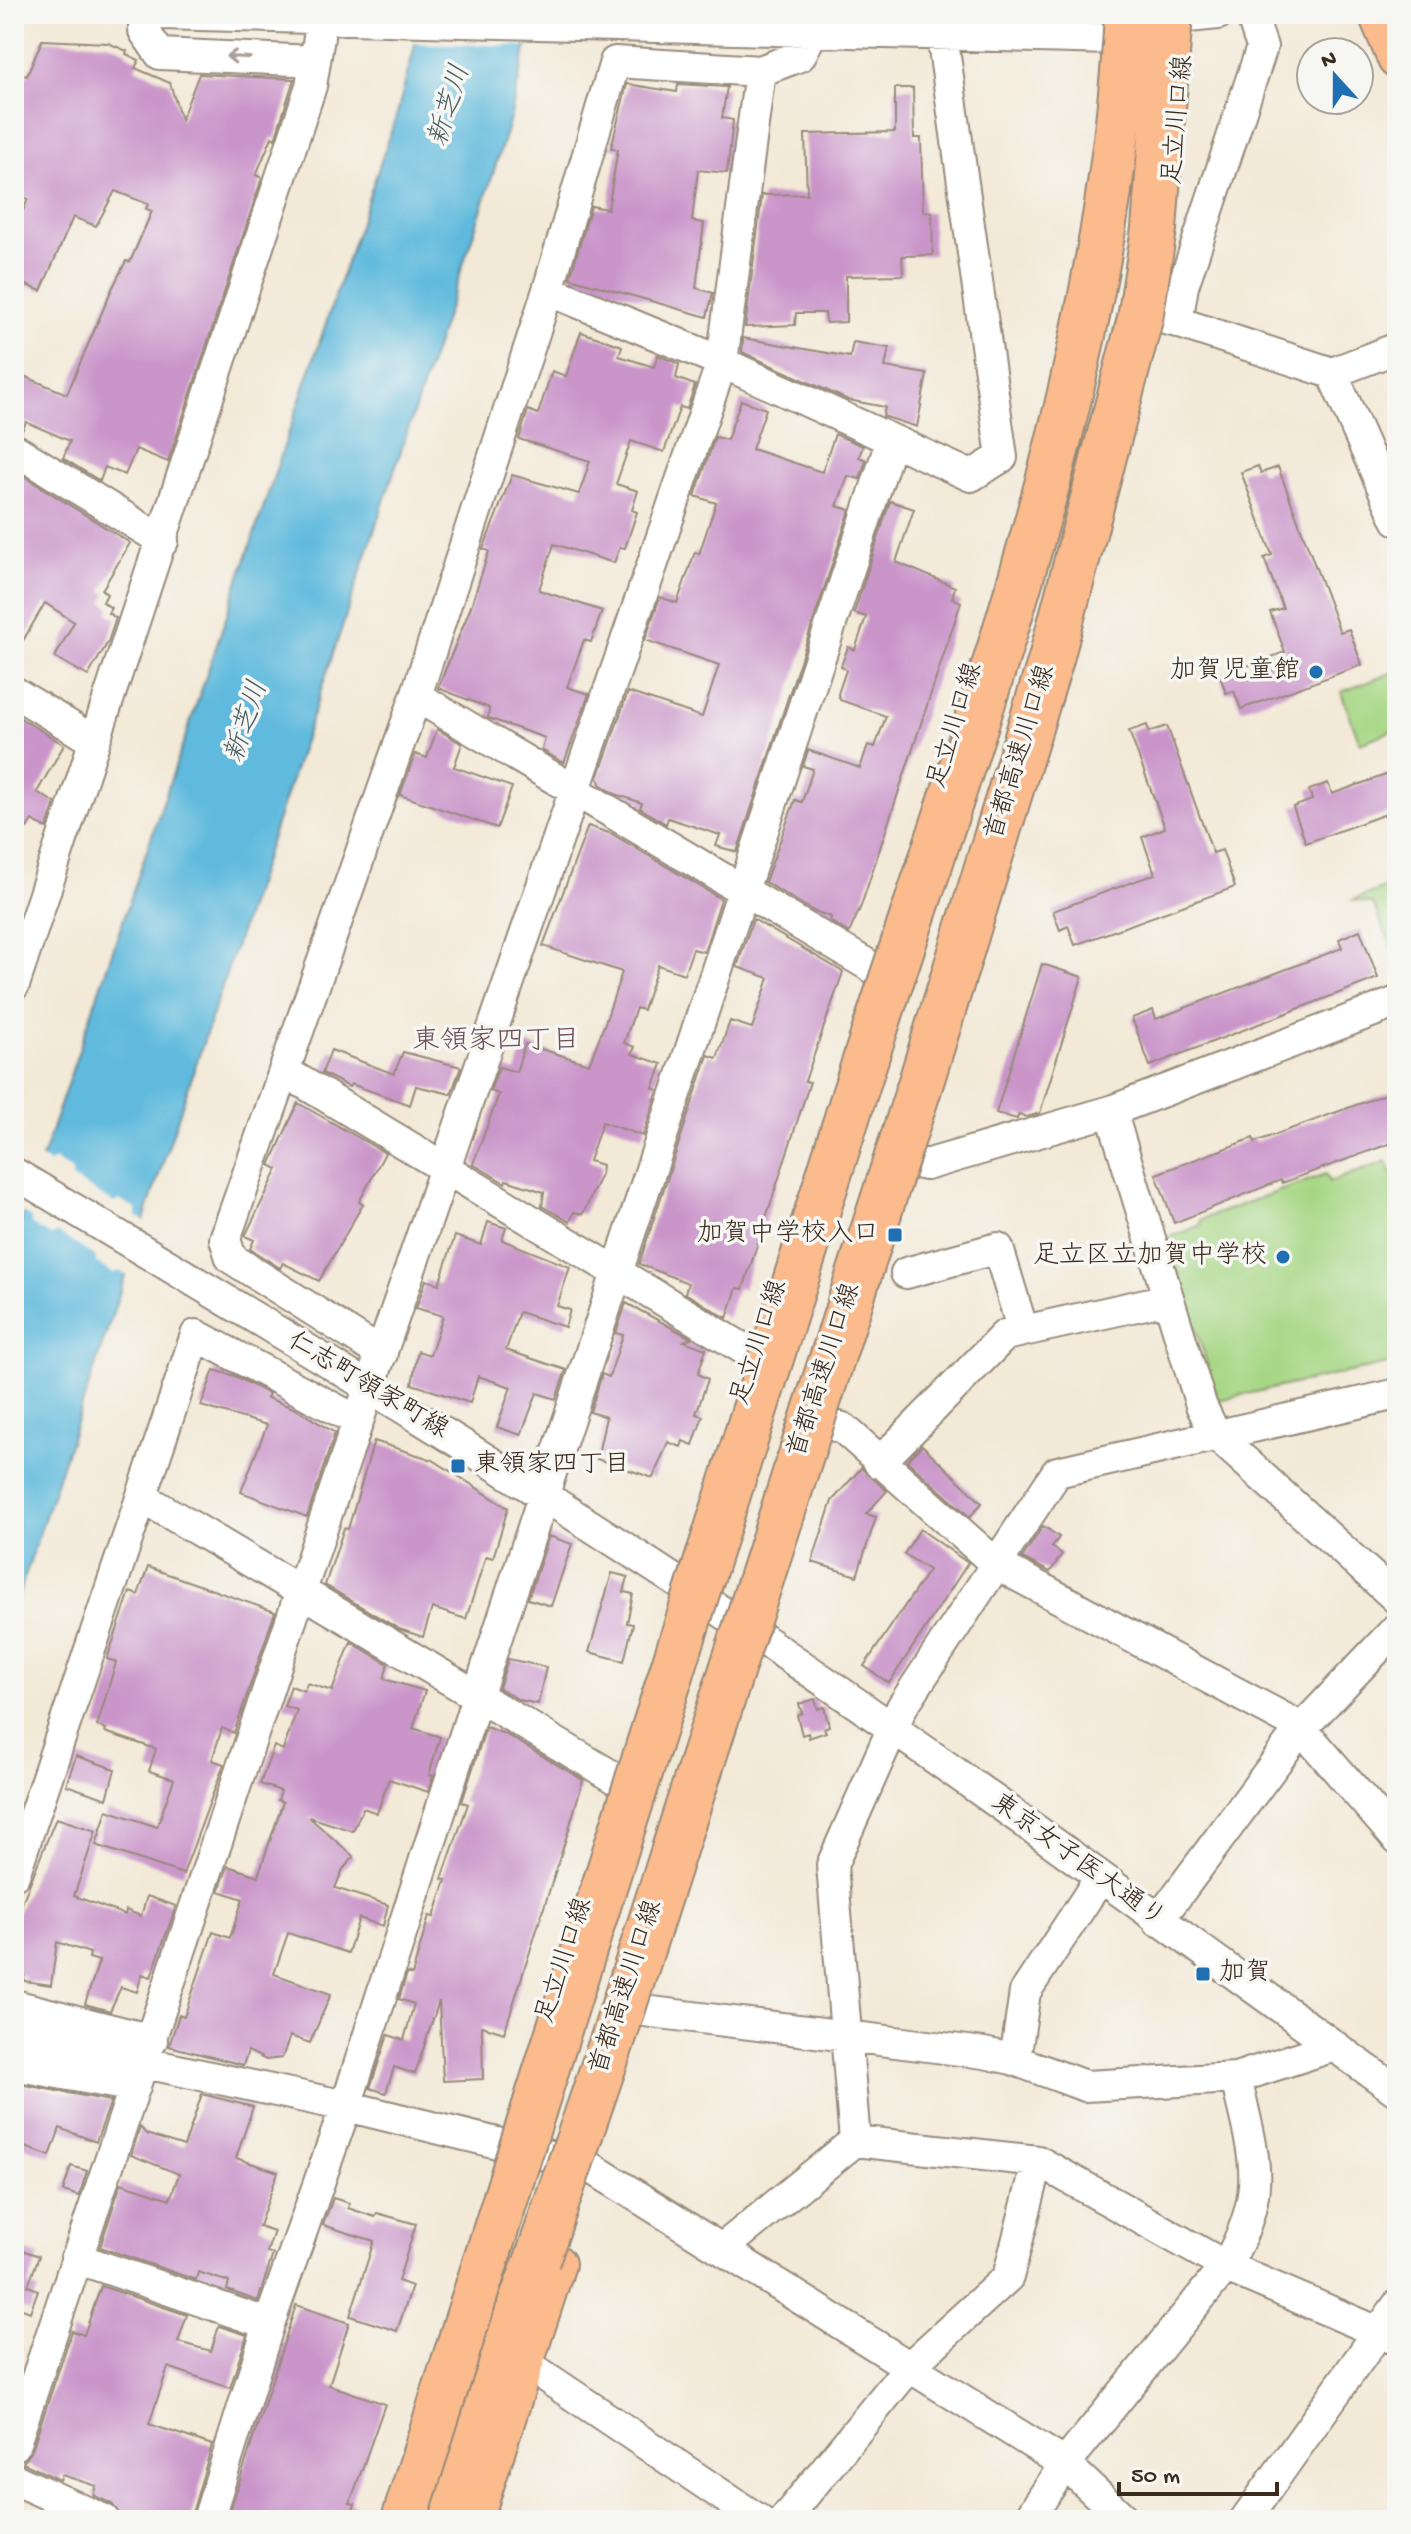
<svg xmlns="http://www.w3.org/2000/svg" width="1411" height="2534" viewBox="0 0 1411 2534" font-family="'Gochi Hand','Klee One',sans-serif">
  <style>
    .green { fill: #a7d785; stroke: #718052; stroke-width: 2 }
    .water { fill: #5fbadd; stroke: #4d727e; stroke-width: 2 }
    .pier { fill: #f3e9d7 }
    .building { fill: #ca96ca }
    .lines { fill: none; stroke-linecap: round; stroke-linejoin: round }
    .minor-casing { stroke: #978a7a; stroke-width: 34 }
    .major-casing { stroke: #978a7a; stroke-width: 42 }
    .highway-casing { stroke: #978a7a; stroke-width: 48 }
    .minor { stroke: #fff; stroke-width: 30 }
    .major { stroke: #fbbb8c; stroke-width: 38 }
    .highway { stroke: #fbbb8c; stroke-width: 44 }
    .highway-bridge-casing { stroke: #978a7a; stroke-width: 48; stroke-linecap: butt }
    .highway-bridge { stroke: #fbbb8c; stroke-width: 44 }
    .oneway { stroke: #a79f9a }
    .poi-dot { fill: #1f6fb2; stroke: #f6f6f2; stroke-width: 3 }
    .labels { text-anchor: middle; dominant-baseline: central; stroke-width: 7; stroke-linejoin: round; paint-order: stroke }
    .street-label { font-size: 26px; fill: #3b2a1e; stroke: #f6f6f2 }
    .poi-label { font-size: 26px; fill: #3b2a1e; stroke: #f6f6f2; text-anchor: end }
    .water-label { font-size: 28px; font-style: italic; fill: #485c61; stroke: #f6f6f2 }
    .neighbourhood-label { font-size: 28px; fill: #6d505a; stroke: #f6f6f2 }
  </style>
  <rect width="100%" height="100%" fill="#f6f6f2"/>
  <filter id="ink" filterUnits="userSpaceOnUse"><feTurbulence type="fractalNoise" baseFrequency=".0125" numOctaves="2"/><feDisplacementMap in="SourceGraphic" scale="16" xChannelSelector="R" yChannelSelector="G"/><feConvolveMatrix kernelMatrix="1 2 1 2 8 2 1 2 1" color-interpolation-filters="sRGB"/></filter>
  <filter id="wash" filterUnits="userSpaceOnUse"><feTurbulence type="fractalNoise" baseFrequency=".006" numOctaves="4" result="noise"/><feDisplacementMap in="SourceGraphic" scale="32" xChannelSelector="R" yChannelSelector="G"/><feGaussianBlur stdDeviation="1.8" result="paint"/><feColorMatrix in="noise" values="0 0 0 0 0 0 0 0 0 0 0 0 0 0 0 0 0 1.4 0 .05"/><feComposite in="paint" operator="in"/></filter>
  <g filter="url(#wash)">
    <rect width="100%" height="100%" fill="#f3e9d7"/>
    <path class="green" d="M1397 671V729L1360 743 1341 692Z
      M1397 883V959L1373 904 1353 900Z
      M1387 1161 1397 1187V1362L1218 1400 1168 1238 1201 1225 1200 1220 1326 1174 1329 1182Z"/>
    <path class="water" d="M416 41 527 44 510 119 488 190 14 1609V1241L397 114Z"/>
    <path class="pier" d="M416 14H538L530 46 411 43Z
      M38 1157 49 1163 55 1160 72 1171V1178L114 1203 119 1200 136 1209V1216L146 1222 128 1276 119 1271 113 1273 96 1263V1257L56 1232 51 1236 31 1224V1218L20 1211Z"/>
    <g id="blocks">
      <path class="building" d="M42 40 108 43 127 51 126 54 139 60 135 68 170 83 181 120 199 74 294 79 275 139 272 137 256 175 262 178 168 462 136 449 125 475 105 467 100 481 63 458 70 441 26 422 21 433 14 431V372L67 394 111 291 126 261 130 262 152 211 146 209 148 204 115 191 96 226 73 217 41 291 27 285 14 314V232L28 199 14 193V85L19 73 27 76Z
        M627 84 677 92 678 84 727 87 722 118 733 120 727 173 698 170 692 221 704 223 696 288 713 293 707 317 570 278 591 206 608 209 618 149 611 148Z
        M895 88H913L914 138H921L923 212H932L933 255 902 256 903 275 846 276V322L826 323 825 313H796L795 325 745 327 762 195 807 194 805 134 895 132Z
        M581 332 622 346 619 356 654 367 658 355 679 364 676 378 695 385 687 409 680 407 664 452 631 441 616 484 638 491 632 510 637 512 625 548 620 547 614 563 554 544 539 590 602 611 591 642 584 640 567 687 589 694 564 763 542 750 545 738 488 718 489 708 438 688 470 609 489 551 483 549 512 475 579 494 590 461 519 439 528 410 538 414 552 371 566 376Z
        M743 338 850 357 853 342 889 348 885 367 927 374 917 427 883 416 885 407 848 400 742 352Z
        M741 400 766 409 752 449 822 472 835 434 863 446 859 457 866 460 860 479 848 476 837 506 850 510 737 852 716 846 720 835 668 818 666 824 640 808 642 803 615 794 600 784 598 778 628 692 702 717 719 665 645 640 660 597 677 603 695 552 699 554 716 503 695 496 715 437 727 440Z
        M1258 466 1261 473 1278 467 1340 632 1349 629 1362 665 1241 709 1234 691 1226 693 1220 676 1285 652 1270 612 1283 608 1264 558 1272 555 1241 472Z
        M14 470 130 543 102 590 107 594 103 602 111 608 108 613 116 618 108 642 88 676 55 657 74 622 45 603 14 656Z
        M890 501 914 509 896 562 955 587 952 598 961 602 861 906 849 933 830 921 831 917 813 911 765 882 795 800 802 802 813 769 803 766 808 750 860 768 868 745 875 747 886 716 840 700 838 694 846 670 841 666 848 647 855 650 866 617 854 613Z
        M14 714 64 745 37 792 55 803 47 828 32 820 27 828 14 820Z
        M1147 725 1149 732 1167 726 1213 853 1222 850 1235 887 1075 945 1068 926 1060 930 1053 911 1155 874 1142 837 1165 828 1129 731Z
        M437 729 462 744 454 767 512 787 497 828 400 795 415 754 427 758Z
        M1397 771V810L1306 843 1293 807 1312 800 1309 790 1328 783 1332 794Z
        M588 826 612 834 721 899 704 952 693 949 684 974 658 965 643 1010 636 1008 624 1043 635 1047 632 1054 662 1064 653 1088 658 1090 643 1136 602 1122 589 1161 602 1165 601 1174 583 1214 574 1212 570 1222 542 1206 544 1192 506 1180 505 1183 473 1164 499 1094 490 1091 499 1067 516 1072 525 1044 589 1064 605 1023 622 972 543 946Z
        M753 919 843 972 805 1081 810 1082 743 1289 737 1288 727 1318 685 1293 688 1283 639 1264 708 1055 717 1058 730 1021 752 1028 769 978 737 967Z
        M1360 930 1378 978 1150 1066 1132 1018 1153 1010 1156 1019 1342 948 1339 939Z
        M1042 964 1082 977 1040 1113 1027 1117 1019 1114 1017 1119 996 1113Z
        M331 1050 394 1074 403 1052 461 1067 451 1094 416 1086 410 1105 351 1084 349 1087 322 1073Z
        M1397 1090V1141L1282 1183 1281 1180 1174 1223 1156 1174 1253 1138 1255 1142Z
        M298 1103 385 1153 359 1202 363 1204 319 1281 283 1263 280 1268 250 1249 254 1240 245 1236 278 1169 270 1165Z
        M488 1222 506 1228 502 1240 570 1267 557 1306 570 1310 565 1327 519 1312 506 1350 566 1370 556 1399 537 1393 521 1435 497 1427 511 1387 478 1376 470 1403 412 1384 418 1351 430 1355 443 1316 416 1308 426 1280 439 1284 455 1236 481 1245Z
        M626 1303 691 1338 684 1341 706 1349 698 1374 708 1379 696 1414 703 1416 693 1445 683 1441 681 1447 668 1442 653 1478 597 1459 606 1417 590 1412 602 1374 609 1377 623 1335 616 1333Z
        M214 1370 235 1376 269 1394 267 1398 296 1409 335 1433 307 1517 241 1492 267 1425 201 1406Z
        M374 1441 433 1460 508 1508 493 1558 486 1556 466 1619 432 1608 423 1637 399 1629 325 1585 344 1528 348 1529Z
        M922 1445 982 1503 970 1517 907 1461Z
        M861 1468 887 1491 866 1514 876 1517 857 1576 812 1562 832 1501Z
        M1043 1526 1059 1537 1052 1547 1062 1554 1050 1572 1022 1558Z
        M920 1529 968 1563 889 1683 864 1666 929 1570 904 1554Z
        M549 1536 572 1544 551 1606 528 1599Z
        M148 1567 275 1612 234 1733 222 1728 212 1760 224 1764 183 1874 96 1845 107 1810 157 1827 174 1779 149 1771 156 1749 105 1732 106 1729 97 1726 116 1662 107 1659 130 1592 138 1595Z
        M612 1573 628 1577 624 1592 633 1594 627 1623 633 1624 624 1661 589 1652Z
        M351 1642 388 1664 384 1679 425 1691 413 1728 440 1737 429 1775 433 1776 428 1792 389 1779 377 1813 363 1808 353 1831 309 1817 354 1857 343 1869 335 1888 388 1905 383 1926 359 1918 348 1953 288 1933 274 1974 331 1994 310 2043 290 2036 282 2058 266 2060 248 2051 243 2065 169 2046 179 2015 184 2017 213 1932 230 1938 243 1899 219 1891 228 1866 258 1876 283 1802 278 1800 281 1791 260 1784 274 1746 283 1750 297 1710 284 1706 291 1686 304 1691 307 1683 332 1691Z
        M508 1659 546 1667 538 1704 519 1700 499 1688Z
        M815 1699 818 1709 824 1707 829 1726 824 1728 826 1732 809 1738 808 1733 802 1735 797 1715 802 1713 799 1704Z
        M486 1727 505 1734 583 1780 568 1832 504 2033 482 2026 483 2079 443 2081 439 2001 415 2074 394 2067 386 2093 370 2088 388 2035 404 2040 414 2004 399 1999 407 1973 412 1975 429 1916 434 1917 446 1880 442 1879 468 1804 462 1802Z
        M76 1756 115 1769 107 1799 66 1785Z
        M56 1818 96 1831 74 1896 125 1915 126 1910 141 1916 147 1896 176 1906 151 1977 142 1974 137 1992 121 1987 110 2011 85 2004 99 1961 89 1958 90 1953 57 1942 51 1985 24 1981V1976L14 1974V1923Z
        M14 2083 111 2101 96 2142 60 2128 50 2156 14 2143Z
        M202 2094 253 2107 236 2158 278 2172 259 2226 274 2231 267 2252 273 2254 258 2301 227 2290 229 2282 198 2272 196 2280 100 2247 121 2183 170 2199 179 2174 131 2155 140 2127 146 2134 184 2146Z
        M71 2166 87 2171 79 2196 63 2191Z
        M333 2198 349 2203 348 2208 375 2217 377 2213 416 2224 398 2281 412 2286 397 2331 350 2316 374 2241 323 2225Z
        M14 2247 39 2256 28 2286 38 2290 30 2312 20 2308 16 2318Z
        M101 2286 187 2315 178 2342 211 2351 219 2326 247 2335 230 2388 168 2367 149 2424 212 2445 190 2520H133L121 2516 112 2504 93 2495 96 2486 62 2475 60 2480 23 2463 31 2452 72 2331 84 2335Z
        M296 2305 349 2323 329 2385 385 2404 350 2503 355 2504 350 2520H227Z"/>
    </g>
  </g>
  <g filter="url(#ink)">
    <use href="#blocks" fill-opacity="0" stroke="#978a7a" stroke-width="2"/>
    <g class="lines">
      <g class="minor-casing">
        <path id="minor" d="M144 14V31L160 54 315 61
          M161 14 1112 39 1188 17 1218 14
          M548 290 708 356 971 476 1002 457 939 14
          M1157 317 1177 322 1183 286 1262 47 1251 14
          M1177 322 1332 373 1397 348
          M1332 373 1397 520
          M14 449 163 541
          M14 692 94 741
          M416 696 880 972
          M14 985 311 86 319 37
          M284 1071 757 1357
          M1111 1111 1201 1405 1215 1434 1397 1599
          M907 1161 926 1165 1111 1111 1397 1002
          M14 1173C264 1323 516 1472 758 1636 975 1782 1184 1939 1397 2091
          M906 1273 998 1248 1023 1331
          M382 1354 231 1258 225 1239 416 696 548 290 615 62 760 71 800 56 812 33 801 14
          M823 1423 843 1428 996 1564 1289 1721 1314 1743 1397 1839
          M879 1463 1005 1335 1168 1299
          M142 1497 622 1782
          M14 1875 196 1335 358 1421
          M1158 1921 1299 1731 1397 1628
          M14 2005 152 2040
          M636 2010 984 2053 1012 2059 1085 2086 1236 2078 1334 2046
          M14 2035 346 2106 587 2165 1065 2464 1125 2520
          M1015 2060 1025 1992 1100 1878
          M14 2065 135 2087
          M855 2141 1038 2161 1229 2268 1397 2340
          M723 2248 855 2141 832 1865 902 1707 1057 1472 1397 1394
          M76 2258 269 2324
          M525 2363 759 2520
          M14 2446 358 1421 722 362 760 71
          M14 2479 104 2520
          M208 2520 269 2324 346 2106 478 1694 891 442
          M784 2520 909 2367 1008 2277 1038 2161
          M1028 2520 1065 2464 1226 2266C1270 2189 1254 2158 1236 2078
          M1245 2520 1397 2306"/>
      </g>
      <g class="major-casing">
        <path id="major" d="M1378 14 1397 59
          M473 2520 556 2264"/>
      </g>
      <g class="highway-casing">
        <path id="highway" d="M438 2520 537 2260"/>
      </g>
      <use href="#minor" class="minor"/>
      <use href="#major" class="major"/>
      <use href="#highway" class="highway"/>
      <g class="highway-bridge-casing">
        <path id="highway-bridge" d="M537 2260 616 2030 921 1082 1051 659 1140 319 1154 229 1170 14
          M404 2520C554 2035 708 1551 863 1067 974 722 1108 380 1127 14"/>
      </g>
      <use href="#highway-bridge" class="highway-bridge"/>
    </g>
    <defs><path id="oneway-shaft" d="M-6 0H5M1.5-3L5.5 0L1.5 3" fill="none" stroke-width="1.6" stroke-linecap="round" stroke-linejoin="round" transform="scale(2)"/></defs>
    <use class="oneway" href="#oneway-shaft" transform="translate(238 57) rotate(-177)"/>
  </g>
  <g class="poi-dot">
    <circle cx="1316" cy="672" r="8"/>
    <rect x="887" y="1227" width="16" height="16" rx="4"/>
    <circle cx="1283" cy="1257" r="8"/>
    <rect x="450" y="1458" width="16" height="16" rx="4"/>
    <rect x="1195" y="1966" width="16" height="16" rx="4"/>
  </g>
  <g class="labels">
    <g class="street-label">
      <text transform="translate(1180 120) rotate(-85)">足立川口線</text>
      <text transform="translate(957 726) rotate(-73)">足立川口線</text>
      <text transform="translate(1022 753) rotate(-73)">首都高速川口線</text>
      <text transform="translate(761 1343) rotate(-72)">足立川口線</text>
      <text transform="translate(826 1371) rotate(-72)">首都高速川口線</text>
      <text transform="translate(367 1387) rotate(31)">仁志町領家町線</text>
      <text transform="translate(1077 1862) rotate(36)">東京女子医大通り</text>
      <text transform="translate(566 1961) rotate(-72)">足立川口線</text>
      <text transform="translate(628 1988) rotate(-72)">首都高速川口線</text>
    </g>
    <g class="poi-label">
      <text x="1300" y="672">加賀児童館</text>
      <text x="879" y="1235">加賀中学校入口</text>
      <text x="1267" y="1257">足立区立加賀中学校</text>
      <text x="474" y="1466" text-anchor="start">東領家四丁目</text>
      <text x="1219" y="1974" text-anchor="start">加賀</text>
    </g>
    <g class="water-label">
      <text transform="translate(451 106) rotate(-73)">新芝川</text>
      <text transform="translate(248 722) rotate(-72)">新芝川</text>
    </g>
    <g class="neighbourhood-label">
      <text x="496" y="1042">東領家四丁目</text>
    </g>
  </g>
  <rect width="1411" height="2534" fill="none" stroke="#f6f6f2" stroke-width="48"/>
  <g transform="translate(1335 76) rotate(339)"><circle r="38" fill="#f6f6f2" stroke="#aba49d" stroke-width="2"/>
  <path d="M0-6L14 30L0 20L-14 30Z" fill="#1f6fb2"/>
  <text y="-12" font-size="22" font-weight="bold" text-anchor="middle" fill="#3b2a1e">N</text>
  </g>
  <path d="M1119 2482v12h158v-12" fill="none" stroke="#3b2a1e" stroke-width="4"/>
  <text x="1131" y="2482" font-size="24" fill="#3b2a1e" stroke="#f6f6f2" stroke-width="6" paint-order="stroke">50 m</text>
</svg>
